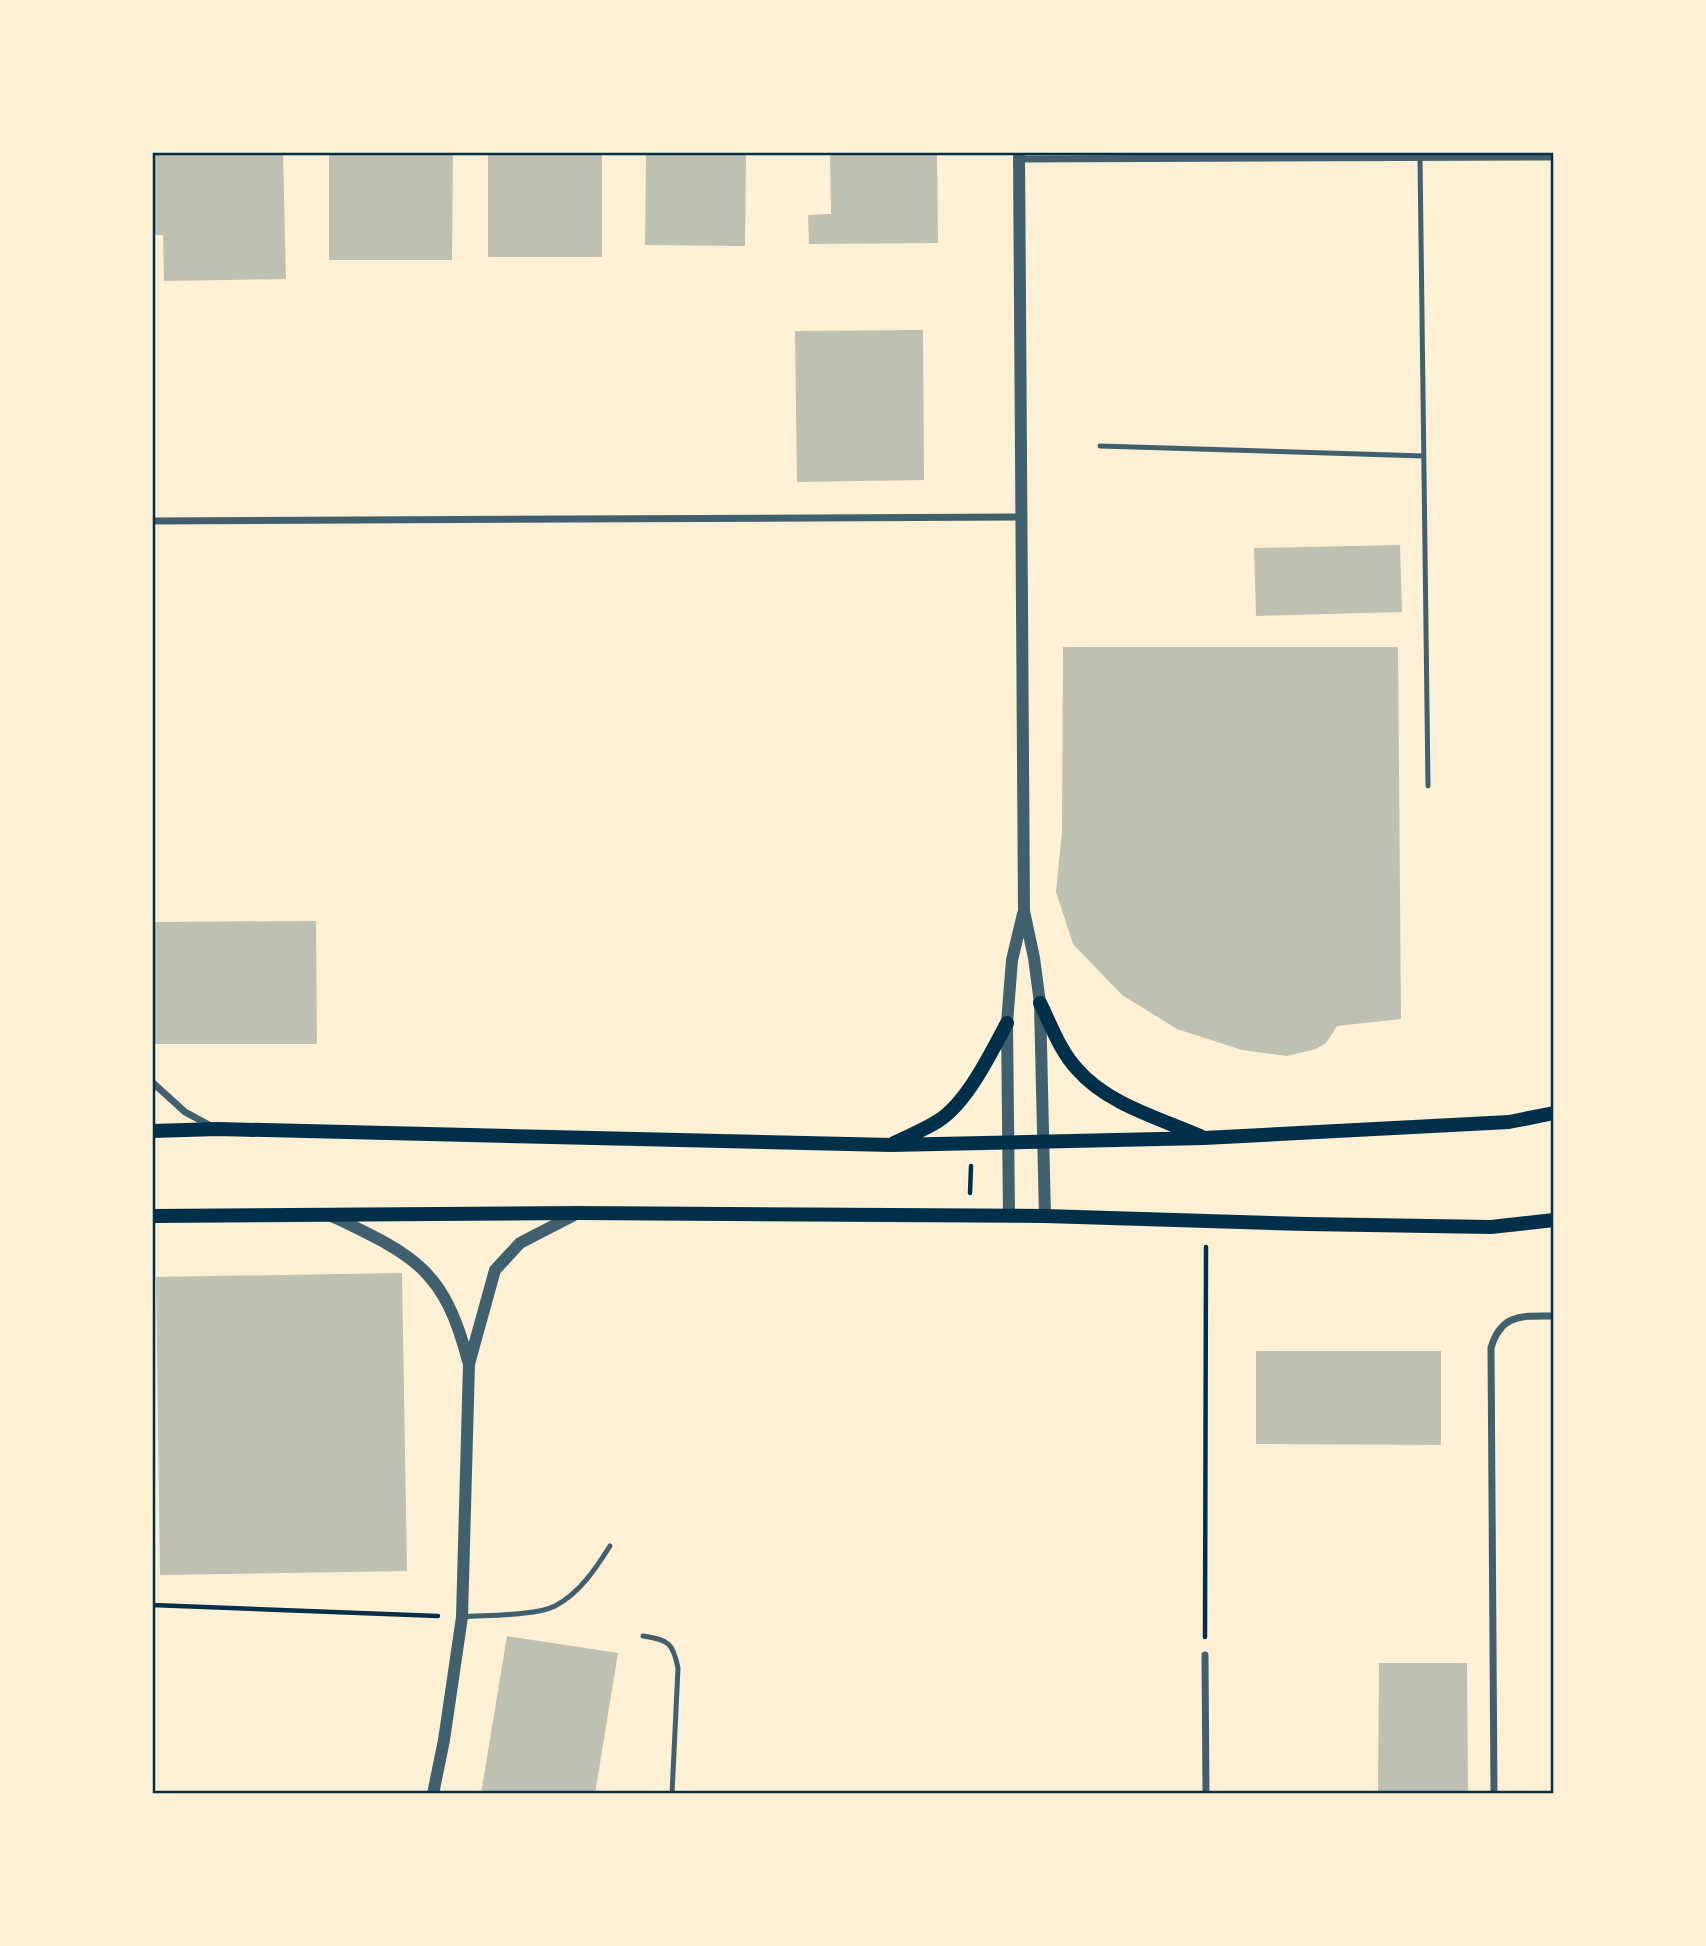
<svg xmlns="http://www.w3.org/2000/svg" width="1706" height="1946" viewBox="0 0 1706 1946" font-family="Georgia,serif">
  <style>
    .building { fill: #bec0b2 }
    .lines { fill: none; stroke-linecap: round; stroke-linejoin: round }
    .path { stroke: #003049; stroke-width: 4.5 }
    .service { stroke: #3f606c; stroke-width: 5 }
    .minor { stroke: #3f606c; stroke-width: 7 }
    .tertiary { stroke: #3f606c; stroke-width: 12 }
    .secondary { stroke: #003049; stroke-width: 14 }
    .neatline { fill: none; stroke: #003049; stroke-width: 2.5 }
  </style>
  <rect width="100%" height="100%" fill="#fdf0d5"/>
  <path class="building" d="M152 152H283L286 279 164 281 163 235H152Z
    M329 152H453L452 260H329Z
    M488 152H602V257H488Z
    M646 152H746L745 246 645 245Z
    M830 152H937L938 243 809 244 808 215 831 214Z
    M923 330 924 480 797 482 795 331Z
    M1400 545 1402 612 1256 616 1254 548Z
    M1063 647H1398L1401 1019 1337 1026 1326 1043 1316 1049 1287 1056 1242 1050 1177 1029 1122 995 1073 944 1056 892 1062 831Z
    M316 921 317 1044H152V922Z
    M402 1273 407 1571 160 1575 156 1277Z
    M1256 1351H1441V1445L1256 1444Z
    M507 1636 618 1653 595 1794H481Z
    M1379 1663H1467L1468 1794H1378Z"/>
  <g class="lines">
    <path class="path" d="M970 1193 971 1166
      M152 1605 438 1616
      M1205 1637 1206 1247"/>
    <path class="service" d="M1420 158 1428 786
      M1100 446 1424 456
      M462 1617C486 1615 535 1616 555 1606 580 1593 596 1568 610 1546
      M643 1636C669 1640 673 1643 678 1668L672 1794"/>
    <path class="minor" d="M1019 159 1554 157
      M152 521 1021 517
      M152 1082 185 1112 211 1126
      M1205 1655 1206 1794
      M1494 1794 1491 1348C1501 1313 1523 1316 1554 1316"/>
    <path class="tertiary" d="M1019 152 1024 911 1034 958 1040 1003 1045 1216
      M332 1216C413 1255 444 1268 468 1361
      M1009 1216 1007 1023 1012 960 1023 914
      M433 1794 444 1740 462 1617 469 1364 495 1270 520 1243 578 1213"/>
    <path class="secondary" d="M1040 1003C1051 1025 1060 1051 1077 1069 1107 1104 1159 1118 1200 1136
      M152 1131 218 1129 891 1145 1204 1138 1509 1122 1554 1113
      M894 1143C908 1136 924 1130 938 1121 967 1103 991 1053 1007 1023
      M152 1216 578 1213 1045 1216 1306 1224 1491 1227 1554 1220"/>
  </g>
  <rect width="1706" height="1946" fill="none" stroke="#fdf0d5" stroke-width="308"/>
  <rect x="154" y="154" width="1398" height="1638" class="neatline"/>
</svg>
